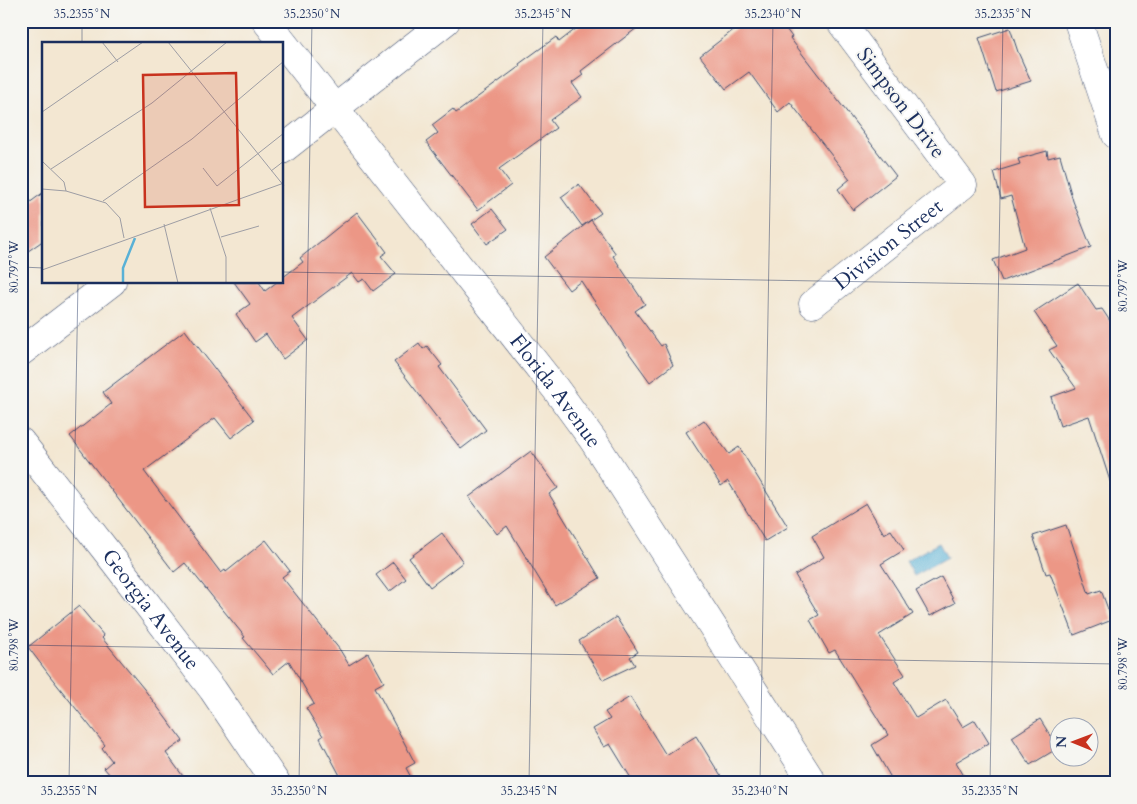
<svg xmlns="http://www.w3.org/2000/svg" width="1137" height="804" viewBox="0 0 1137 804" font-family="Cardo,serif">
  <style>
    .water { fill: #59b1d6; stroke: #3a709a }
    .building { fill: #ec9786 }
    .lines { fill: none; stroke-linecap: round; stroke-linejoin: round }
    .street-casing { stroke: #3b4b6f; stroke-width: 29 }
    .street { stroke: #fff; stroke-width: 28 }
    .ticks { fill: none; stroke: #1b2f5e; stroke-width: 1; stroke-opacity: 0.45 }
    .labels { text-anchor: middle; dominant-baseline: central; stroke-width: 4; stroke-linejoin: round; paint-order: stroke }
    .street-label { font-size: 21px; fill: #1b2f5e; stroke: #f6f6f2 }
    .inset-river { fill: none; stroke: #59b1d6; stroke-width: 2.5 }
    .inset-road { fill: none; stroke: #9d9da4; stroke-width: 1 }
    .view { fill: #c8321e; fill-opacity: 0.15; stroke: #c8321e; stroke-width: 2.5 }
    .inset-edge { fill: none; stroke: #1b2f5e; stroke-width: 2.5 }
    .neatline { fill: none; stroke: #1b2f5e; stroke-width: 2 }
    .ticks-label { font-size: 12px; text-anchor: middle; fill: #1b2f5e }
  </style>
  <rect width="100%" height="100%" fill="#f6f6f2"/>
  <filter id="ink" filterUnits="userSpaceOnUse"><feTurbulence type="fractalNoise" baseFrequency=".02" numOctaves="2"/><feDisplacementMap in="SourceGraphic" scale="10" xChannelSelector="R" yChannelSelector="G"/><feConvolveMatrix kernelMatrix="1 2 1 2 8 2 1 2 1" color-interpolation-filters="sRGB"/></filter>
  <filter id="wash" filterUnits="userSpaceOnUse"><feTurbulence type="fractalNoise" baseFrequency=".0096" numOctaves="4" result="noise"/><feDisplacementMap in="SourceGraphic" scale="20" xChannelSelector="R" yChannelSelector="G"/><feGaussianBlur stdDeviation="1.12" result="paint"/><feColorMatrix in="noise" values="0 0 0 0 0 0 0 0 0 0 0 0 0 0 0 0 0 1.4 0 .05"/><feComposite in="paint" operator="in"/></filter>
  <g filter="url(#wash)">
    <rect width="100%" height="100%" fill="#f3e7d2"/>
    <path class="water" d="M939 543 947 558 914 576 906 561Z"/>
    <g id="blocks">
      <path class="building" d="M586 21H646L581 71 583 75 572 83 582 97 550 120 556 128 499 169 511 185 478 210 426 142 438 133 432 125 453 109 456 113 520 66 519 64 556 37 559 42Z
        M745 21H780L792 37 790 38 896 176 853 210 838 189 850 179 790 102 778 112 749 72 726 89 700 56Z
        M1010 28 1018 52 1031 81 996 92 979 38Z
        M1047 151 1048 158 1060 155 1073 201 1091 247 1002 281 993 260 1025 248 1011 196 1001 199 994 172 1020 164 1018 159Z
        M579 184 601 213 582 226 561 197Z
        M44 192V240L21 256V209Z
        M492 209 508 229 487 244 472 224Z
        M357 212 387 252 381 256 396 274 373 291 364 279 359 282 352 273 292 318 308 340 283 359 266 334 255 342 236 314 250 304 234 282H259L265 291 277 282H282V278L303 262 300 258Z
        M591 220 616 254 613 256 645 304 635 311 661 346 664 344 673 365 650 382 624 346 581 281 569 290 544 257Z
        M1078 283 1096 310 1102 309 1116 330V483L1111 484 1089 416 1060 426 1051 397 1076 388 1049 350 1057 346 1034 312Z
        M185 330 254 420 231 438 215 418 144 471 221 573 225 570 226 572 266 540 290 571 282 577 340 650 349 665 368 653 384 682 375 687 415 763 406 768 414 783H344L320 738 323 736 306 708 314 704 289 661 273 674 243 638 245 637 185 563 174 572 70 436 111 404 103 392Z
        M419 343 423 349 427 346 442 365 439 367 486 430 461 449 394 362Z
        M704 420 729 454 739 447 788 527 765 541 728 481 721 486 686 432Z
        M531 451 558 488 549 494 600 578 555 605 507 526 497 534 469 497Z
        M866 503 884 534 891 530 904 550 881 564 913 614 879 635 905 675 894 682 916 718 946 700 963 727 975 720 989 743 956 762 968 783H894L872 745 888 735 835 650 829 653 810 620 819 615 795 575 824 557 812 536Z
        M1066 525 1089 594 1101 590 1112 620 1074 635 1050 573 1046 574 1033 536Z
        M442 533 463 562 430 587 409 558Z
        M393 562 406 579 389 592 376 575Z
        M941 577 955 603 930 616 916 591Z
        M79 606 104 636 102 638 144 689 183 741 166 753 188 783H117L104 768 112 761 102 748 105 745 50 676 28 647Z
        M616 617 638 652 630 657 635 665 603 680 579 641Z
        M630 697 666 755 696 736 725 783H634L610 744 604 747 593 729 610 719 605 712Z
        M1040 719 1058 748 1030 765 1012 737Z"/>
    </g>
  </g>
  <g filter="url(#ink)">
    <use href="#blocks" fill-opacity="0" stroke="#3b4b6f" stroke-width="1"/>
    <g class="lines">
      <g class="street-casing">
        <g id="street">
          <path id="s1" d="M266 21 555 388 593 440 813 783"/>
          <path d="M1078 21 1116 135"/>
          <path d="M282 150 446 21"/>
          <path id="s2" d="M813 304 963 185 840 21"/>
          <path d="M21 352 112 282"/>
          <path id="s3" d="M21 442 107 552 213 690 276 783"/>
        </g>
      </g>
      <use href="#street" class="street"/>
    </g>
  </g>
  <path class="ticks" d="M82 44V21M21 267 44 268M282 272 1116 286M21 645 1116 664M69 783 78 282M299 783 312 21M529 783 543 21M760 783 773 21M990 783 1003 21"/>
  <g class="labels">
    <g class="street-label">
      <text transform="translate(901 103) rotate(53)">Simpson Drive</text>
      <text stroke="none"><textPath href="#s2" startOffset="96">Division Street</textPath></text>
      <text stroke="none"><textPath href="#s1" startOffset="470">Florida Avenue</textPath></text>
      <text stroke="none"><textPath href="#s3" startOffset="212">Georgia Avenue</textPath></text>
    </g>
  </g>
  <g transform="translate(42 42)">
    <rect width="241" height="241" fill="#f3e7d2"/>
    <path class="inset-river" d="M81 241V226L93 196"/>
    <path class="inset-road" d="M60 0 76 20M126 0 242 144M0 70 101 0M0 119 22 140 24 149M161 126 175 144 242 91M9 127 110 61 185 0M229 129 242 119M0 147 24 149 64 161 78 176 82 196M61 159 150 97 242 19M168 166 184 215V241M122 182 136 241M179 195 217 184M0 228 242 141"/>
    <path class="view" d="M194 31 197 163 103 165 101 33Z"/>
    <rect width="241" height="241" class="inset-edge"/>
  </g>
  <rect width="1137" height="804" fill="none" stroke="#f6f6f2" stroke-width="55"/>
  <g transform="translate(1074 742) rotate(271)"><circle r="24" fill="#f6f6f2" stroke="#9ea6b7"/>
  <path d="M0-4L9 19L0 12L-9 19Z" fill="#c8321e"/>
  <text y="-8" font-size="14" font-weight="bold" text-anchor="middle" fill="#1b2f5e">N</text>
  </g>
  <rect x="28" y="28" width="1082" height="748" class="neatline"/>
  <g class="ticks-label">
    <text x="82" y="18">35.2355°N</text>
    <text x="312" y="18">35.2350°N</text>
    <text x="543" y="18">35.2345°N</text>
    <text x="773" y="18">35.2340°N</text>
    <text x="1003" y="18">35.2335°N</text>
    <text transform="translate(14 267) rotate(-90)" y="4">80.797°W</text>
    <text transform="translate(1123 286) rotate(-90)" y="4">80.797°W</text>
    <text transform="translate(14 645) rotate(-90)" y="4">80.798°W</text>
    <text transform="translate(1123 664) rotate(-90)" y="4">80.798°W</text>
    <text x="69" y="795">35.2355°N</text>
    <text x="299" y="795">35.2350°N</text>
    <text x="529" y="795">35.2345°N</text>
    <text x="760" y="795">35.2340°N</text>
    <text x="990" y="795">35.2335°N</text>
  </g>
</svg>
